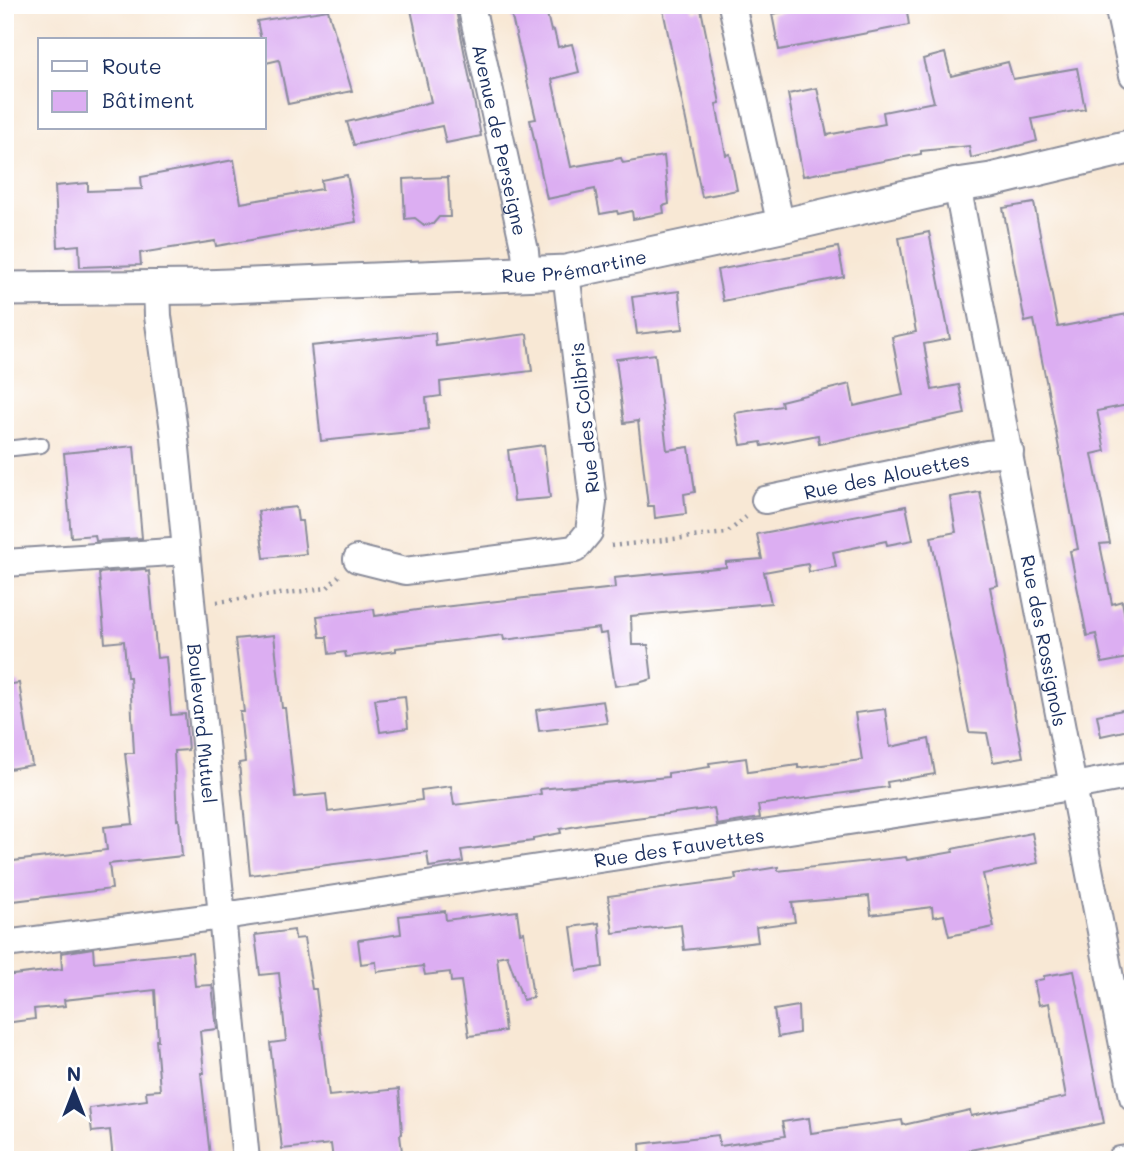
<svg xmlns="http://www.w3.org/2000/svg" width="1138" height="1165" viewBox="0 0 1138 1165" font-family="Mali,sans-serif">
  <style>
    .building { fill: #dcaef2 }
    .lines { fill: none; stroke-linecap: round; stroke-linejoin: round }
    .service-casing { stroke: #8a8c9a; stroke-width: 18 }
    .minor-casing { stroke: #8a8c9a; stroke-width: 30 }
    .tertiary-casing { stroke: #8a8c9a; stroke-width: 37 }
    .path { stroke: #8a8c9a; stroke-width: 4.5; stroke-dasharray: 2 5; stroke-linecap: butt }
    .service { stroke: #fff; stroke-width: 14 }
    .minor { stroke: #fff; stroke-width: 26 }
    .tertiary { stroke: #fff; stroke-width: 33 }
    .labels { text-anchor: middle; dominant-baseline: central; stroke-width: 7; stroke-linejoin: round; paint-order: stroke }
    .street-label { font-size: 19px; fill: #1b2f5e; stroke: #fff }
  </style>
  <rect width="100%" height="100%" fill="#fff"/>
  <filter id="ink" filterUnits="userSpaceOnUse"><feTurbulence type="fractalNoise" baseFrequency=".0143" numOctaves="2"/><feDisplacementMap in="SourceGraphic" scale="14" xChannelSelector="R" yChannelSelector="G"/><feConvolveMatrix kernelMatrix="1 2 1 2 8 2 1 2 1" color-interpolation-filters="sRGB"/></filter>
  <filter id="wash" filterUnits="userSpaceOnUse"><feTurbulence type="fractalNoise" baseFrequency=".00686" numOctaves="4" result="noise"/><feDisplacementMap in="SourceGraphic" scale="28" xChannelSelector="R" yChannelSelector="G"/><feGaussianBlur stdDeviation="1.57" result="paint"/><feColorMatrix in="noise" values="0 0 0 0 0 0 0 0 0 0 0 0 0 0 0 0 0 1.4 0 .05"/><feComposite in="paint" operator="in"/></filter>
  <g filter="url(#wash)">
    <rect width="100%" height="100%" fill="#f8e8d5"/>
    <g id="blocks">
      <path class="building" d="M410 5H455L481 136 446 143 442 126 354 145 347 122 431 102Z
        M509 5H545L551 31 554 30 558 47 572 44 579 72 552 79 571 167 621 158 623 163 664 156 669 204 663 206 664 213 633 219 632 211 618 214 617 211 600 214 595 189 547 199 530 120 536 119Z
        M662 5H692L693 11 701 9 720 103 716 104 726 155 730 154 737 190 702 197Z
        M817 5H906L909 25 779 50 772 14Z
        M328 10 352 91 288 104 279 60 266 63 264 40H261L257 21Z
        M945 53 951 76 1008 62 1013 79 1077 68 1085 109 1032 119 1037 141 971 158 969 146 921 151V154L803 176 788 94 817 88 827 135 885 124 883 112 934 102 923 59Z
        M234 160 241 203 322 189 321 180 347 175 356 222 216 246 215 241 140 253 141 265 80 267 79 245 58 247 55 186 88 183V191L142 189 141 177Z
        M448 177 450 217H439L433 224 424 225 415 218 405 219 403 179Z
        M1034 203 1058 327 1133 313V404L1097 411 1105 451 1092 454 1110 543 1100 544 1112 604 1122 601 1130 642 1126 643 1128 658 1102 663 1096 634 1087 636 1070 551 1078 549 1050 401 1034 320 1025 322 1003 208Z
        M929 232 950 339 924 344 932 390 959 385 965 414 819 444 818 435 762 446 761 442 741 445 735 413 782 406 781 401 850 384 854 406 903 395 892 337 916 332 899 238Z
        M838 247 844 277 723 301 717 270Z
        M679 291 683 329 637 334 632 297Z
        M435 333 436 346 527 334 532 371 440 382 441 396 426 398 429 430 321 441 311 346Z
        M655 354 667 450 689 447 695 492 684 494 686 514 655 518 654 506H648L638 421 624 423 616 359Z
        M544 445 550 498 514 501 508 450Z
        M134 446 142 538 96 541 95 535 71 537 64 453Z
        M980 492 998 585 990 587 1023 757 993 762 987 733 969 732 931 537 956 532 950 497Z
        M906 506 913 540 887 545 886 541 833 552 836 567 809 572 808 564 764 572 771 603 631 616 632 645H648L652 679 638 683 615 686 607 633 600 634 599 628 504 640 503 635 396 648V651L346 657 345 652 329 654 327 637H320L317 616 374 609 375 616 424 609 615 588 614 578 726 567V562L762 559 757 534Z
        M296 507 298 521H302L306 554 264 558 258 511Z
        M145 569 146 572 149 571 157 658 166 657 171 715 185 714 188 750 174 751 177 820 179 819 182 856 109 864 112 889 5 902V862L107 850 104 827 133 824 125 753H134L130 677H127L124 641 105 643 99 573Z
        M274 635 282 708H285L295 797 326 794 328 812 422 800 421 790 451 786 454 805 541 794 540 789 668 777V773L710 767 709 763 746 758 748 772 798 765V768L862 760 855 713 885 709 890 747 929 739 935 774 887 782 888 787 758 805 760 818 717 825 714 808 588 824 560 829 561 833 533 838V841L461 850 463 862 429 867 427 852 250 875 239 763 245 762 240 712H244L235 639Z
        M19 683 32 765 9 769 5 733V685Z
        M405 696 408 728 380 732 375 699Z
        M603 701 607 723 539 731 536 710Z
        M1133 708V729L1101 736 1097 715Z
        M1032 833 1038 863 983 874 994 927 949 936 944 915 933 917 932 907 871 915 869 896 792 903 795 922 756 927 758 942 684 950 681 925 613 933 608 896 736 879 735 874 778 867V871L906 857 907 860 953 852 952 849Z
        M445 911 446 920 517 911 520 933 524 932 533 997 523 1000 507 955 497 957 505 1031 469 1036 461 981 451 982 450 972 425 975 423 966 377 972 376 962 361 964 358 940 401 934 399 916Z
        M599 923 603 967 577 971 571 927Z
        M294 930 295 939 304 938 312 989H316L329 1096 399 1089 402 1134 400 1135 403 1160H333L331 1144 282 1149 270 1043 286 1041 279 973 260 975 255 935Z
        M93 948 94 962 192 952 195 986 212 985 217 1029 200 1031 204 1073H201L210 1156 174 1160H113L110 1130 92 1132 89 1108 147 1100 146 1091 160 1090 156 1040H158L155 990 64 1000 65 1006 34 1009 35 1019 5 1023V976L62 969 61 953Z
        M1074 971 1104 1123 960 1152 962 1160H641L640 1144 718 1135 720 1146 785 1136 782 1122 809 1118 811 1133 902 1120 903 1125 970 1110 971 1116 1066 1097 1049 1003 1039 1005 1034 981 1044 979V976Z
        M798 1006 799 1033 778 1037 774 1010Z"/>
    </g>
  </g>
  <g filter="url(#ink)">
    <use href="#blocks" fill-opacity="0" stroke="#8a8c9a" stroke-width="2"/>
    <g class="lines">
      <g class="service-casing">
        <path id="service" d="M5 449 41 445"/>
      </g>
      <g class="minor-casing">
        <g id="minor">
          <path id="s1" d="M471 5 525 251 527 275"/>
          <path d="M732 5 781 226"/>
          <path d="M1118 5 1133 75"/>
          <path id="s2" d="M957 185 1133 1097"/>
          <path id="s3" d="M157 287 158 316 175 438 246 1160"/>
          <path id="s4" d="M765 500 987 454 1010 452"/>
          <path d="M357 559 405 571 575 549 589 532 593 502 566 272"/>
          <path d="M5 563 186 551"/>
          <path id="s5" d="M5 944 237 914 1052 790 1133 775"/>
          <path d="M1120 1160 1133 1158"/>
        </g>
      </g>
      <g class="tertiary-casing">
        <g id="tertiary">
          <path id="s6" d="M5 289 204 287 566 272 781 226 957 185 991 180 1133 146"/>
        </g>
      </g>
      <path class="path" d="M611 546 727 533 746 517
        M217 602 327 588 339 576"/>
      <use href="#service" class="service"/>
      <use href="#minor" class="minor"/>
      <use href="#tertiary" class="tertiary"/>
    </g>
  </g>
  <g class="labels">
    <g class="street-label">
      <text stroke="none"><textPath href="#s1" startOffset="138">Avenue de Perseigne</textPath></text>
      <text stroke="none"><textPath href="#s6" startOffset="570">Rue Prémartine</textPath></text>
      <text transform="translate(584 418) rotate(-96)">Rue des Colibris</text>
      <text stroke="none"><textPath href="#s4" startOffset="124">Rue des Alouettes</textPath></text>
      <text stroke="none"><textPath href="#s2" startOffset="464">Rue des Rossignols</textPath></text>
      <text stroke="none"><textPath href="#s3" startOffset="439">Boulevard Mutuel</textPath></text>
      <text stroke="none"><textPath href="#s5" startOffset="681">Rue des Fauvettes</textPath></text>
    </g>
  </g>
  <rect width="1138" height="1165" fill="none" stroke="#fff" stroke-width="28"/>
  <rect x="38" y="38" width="228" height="91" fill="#ffffff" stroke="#a4acbf" stroke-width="2"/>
  <rect x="52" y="61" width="35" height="10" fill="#ffffff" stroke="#a4acbf" stroke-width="2"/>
  <text x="102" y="74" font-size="21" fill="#1b2f5e">Route</text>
  <rect x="52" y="91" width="35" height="21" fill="#dcaef2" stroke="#a4acbf" stroke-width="2"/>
  <text x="102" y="108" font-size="21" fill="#1b2f5e">Bâtiment</text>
  <g transform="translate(74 1091)" stroke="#ffffff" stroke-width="5" paint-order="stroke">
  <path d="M0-5L12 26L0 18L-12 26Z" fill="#1b2f5e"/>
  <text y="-10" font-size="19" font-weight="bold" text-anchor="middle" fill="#1b2f5e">N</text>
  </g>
</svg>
